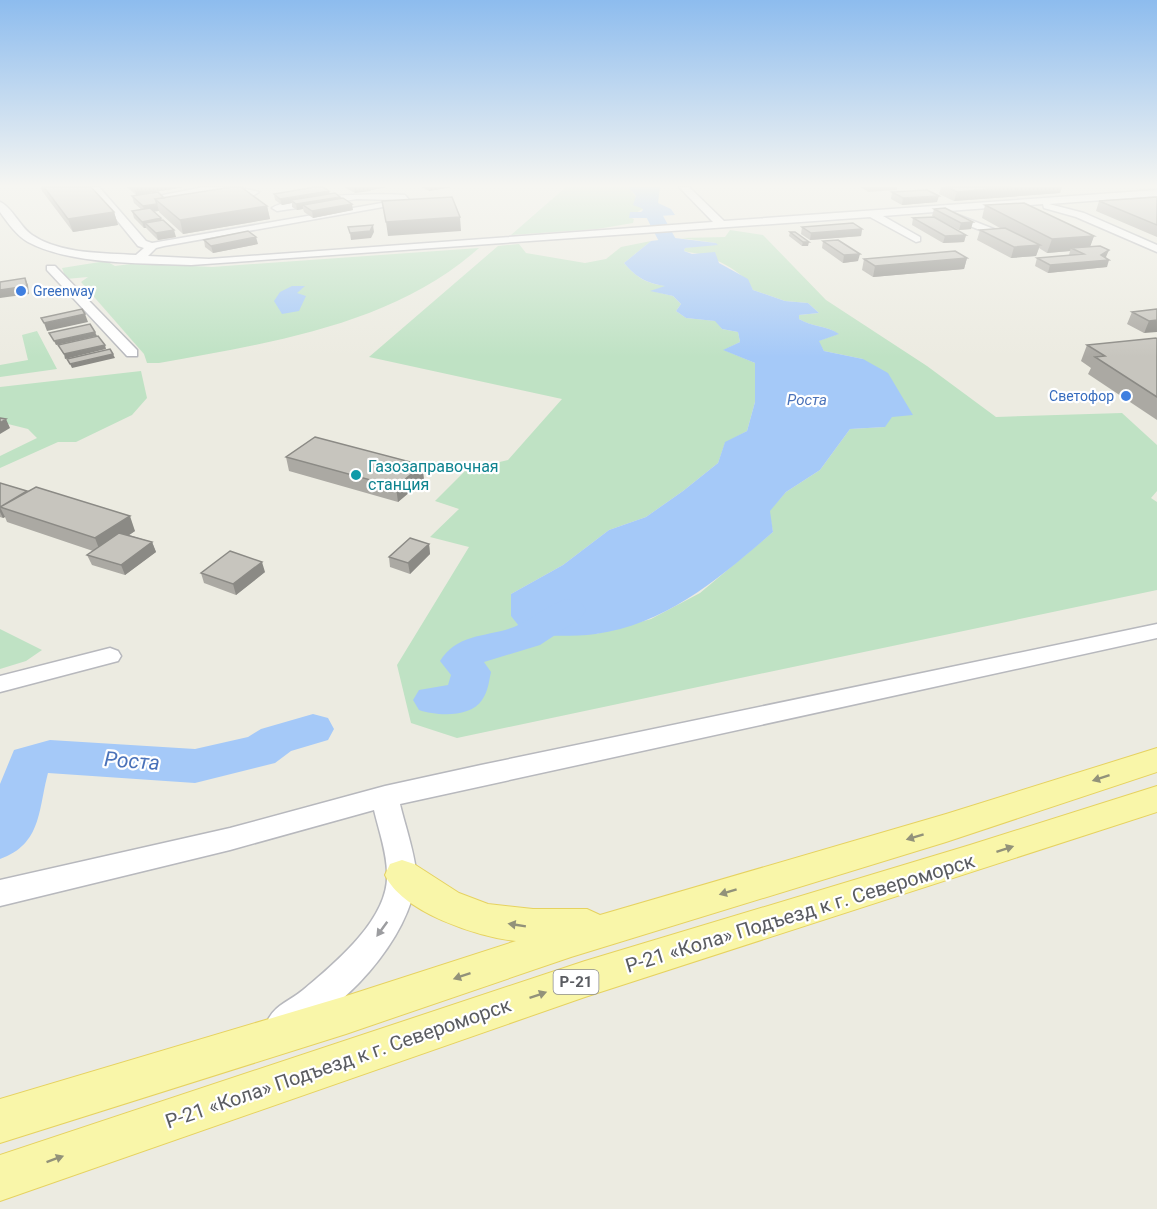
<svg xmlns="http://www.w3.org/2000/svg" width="1157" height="1209" viewBox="0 0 1157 1209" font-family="Roboto,sans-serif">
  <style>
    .green { fill: #bfe2c4 }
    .water { fill: #a5c9f8 }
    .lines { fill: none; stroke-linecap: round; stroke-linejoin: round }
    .river { fill: #a5c9f8; fill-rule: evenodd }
    .minor-casing { stroke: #b7b8bd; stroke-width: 3 }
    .major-casing { stroke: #e6d260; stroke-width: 2 }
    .minor { fill: #fff; fill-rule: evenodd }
    .major { fill: #f9f6a9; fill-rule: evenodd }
    .wall { fill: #aba9a3 }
    .shaded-wall { fill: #8b8a85 }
    .building { fill: #c7c5be; stroke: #8b8a85; stroke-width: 1.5 }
    .oneway { fill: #92927a }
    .oneway2 { fill: #9c9da0 }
    .shop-dot { fill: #3f7fe0; stroke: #fff; stroke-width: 2 }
    .culture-dot { fill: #0f9aa8; stroke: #fff; stroke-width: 2 }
    .labels { text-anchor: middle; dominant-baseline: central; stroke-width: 4.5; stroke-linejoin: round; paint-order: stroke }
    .far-shop-label { font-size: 14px; fill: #366cbe; stroke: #fff; text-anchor: start }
    .far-water-label { font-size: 15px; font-style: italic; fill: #4a72b9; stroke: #fff }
    .shield { fill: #fff; stroke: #8c8d90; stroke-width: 1.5 }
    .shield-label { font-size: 15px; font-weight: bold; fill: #5a5c61 }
    .culture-label { font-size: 16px; fill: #0d838f; stroke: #fff; text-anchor: start }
    .near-street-label { font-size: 20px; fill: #5a5c61; stroke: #fff }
    .near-water-label { font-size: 21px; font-style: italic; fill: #4a72b9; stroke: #fff }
  </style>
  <rect width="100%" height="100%" fill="#ecebe1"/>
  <path class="green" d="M566 187H628L644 208 629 217 634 219 633 223 597 229 511 235Z
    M730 230 763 235 826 300 927 366 996 417 1122 413 1157 445V491L1151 498 1157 502V590L457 738 411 723 397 665 469 547 430 537 459 509 435 501 466 470 508 460 562 399 369 357 498 246 519 244 526 253 585 263 606 259 621 247 651 241 624 263C637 278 647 284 667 286L652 291 673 296 681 304 676 311 686 318 716 321 722 329 738 332 740 342 724 350 755 363V402L747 431 725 443 718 463 683 491 646 517 609 530 563 565 511 594V616L596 634 651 619 700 593 773 532 769 511 786 492 820 470 850 429 885 427 863 359 824 351 818 341 838 334C827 325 811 327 799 319V315L819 313 808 303 785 301 753 290C746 274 721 261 703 255 698 253 691 253 684 251L685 248 716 243 681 238 725 237Z
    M479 248C393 325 269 343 159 363H147L144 354 81 282 88 277 66 279 62 268 106 261 115 266 138 263 212 267Z
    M37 331 57 369 0 377V365L28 360 22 335Z
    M141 371 147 398 132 415 76 442H58L0 468V456L37 438 28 429 0 422V387Z
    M0 629 42 650 26 661 0 669Z"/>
  <path class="water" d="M628 187H660L658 203 671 209 675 215 658 216 662 226H657L647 218H629L630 212H641L644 209 633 205 636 196Z
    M675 238 716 243 718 245 685 248 684 251 692 254 715 252 719 263 748 279 753 290 785 301 808 303 819 313 799 315V319C812 327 826 325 839 334L819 341 824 351 863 359 888 373 913 415 892 417 885 427 850 429 820 470 786 492 770 511 773 532C721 577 667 624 596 634 573 637 549 635 527 636L511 616V594L563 565 609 530 646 517 683 491 718 463 725 442 747 431 755 402V363L723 350 740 342 738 332 722 329 715 321 686 318 676 311 681 304 673 296 650 291 665 286C646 283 637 278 624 263L651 241Z
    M292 286H305L297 293 306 296 299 311 282 314 274 301 280 292Z"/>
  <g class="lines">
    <path class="river" d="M633 187H649C664 221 683 250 700 282L697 286H683L680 282C665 250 646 221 633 187Z
      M568 599 581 602 586 610 581 618 540 645 484 662 491 672C489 681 488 692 482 700 470 718 437 716 419 710L413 700 419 690 448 685 451 675 440 661C457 633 487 637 514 627 533 619 547 604 568 599Z
      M313 714 328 718 334 729 328 740 291 751 275 763 195 783 48 773C38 810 42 844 0 859V784L14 750 50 740 195 749 248 737 261 729Z"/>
    <g class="minor-casing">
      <path id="minor" d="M90 187H99L146 241 152 243 399 200 357 199 277 211 272 208C291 195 380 193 405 195L411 202 164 246 156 248 148 256 209 259 713 222 679 187H689L724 221 1157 190V196L1049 204 1084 213 1157 245V252L1076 217 1044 208 1043 204 948 211 1014 237V241L1010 242 945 216 943 214 947 211 883 216 920 237V241L916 242 870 217 191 265C143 263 71 265 28 242 16 235 8 223 0 212V202C12 207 20 227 32 235 60 254 104 253 136 255L144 248 138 246Z
        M204 187H237L259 192 254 195 218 191 158 200 153 197Z
        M47 266H55L137 350V356H127L47 270Z
        M1157 624V638L400 804C404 822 417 860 416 876 412 939 339 1015 283 1038L271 1033 267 1022C274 1005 290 1001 303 990 334 964 389 919 387 874 387 853 379 831 374 810L230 850 0 906V880L230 828 385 786 481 765Z
        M110 648 118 651 121 656 118 661 0 692V676Z"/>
    </g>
    <g class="major-casing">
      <path id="major" d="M1157 748V772L946 842 571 957 346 1034 0 1143V1099L346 996 516 941C477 937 402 912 385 875L390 864 402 860 414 864 459 893 488 904 533 909H587L600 915 946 814Z
        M1157 786V812L585 997 0 1201V1155L585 961 970 845Z"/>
    </g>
    <use href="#minor" class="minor"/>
    <use href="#major" class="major"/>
  </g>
  <path class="wall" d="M41 187H91L114 212 118 225 73 232 42 191Z
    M127 187H184L136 195Z
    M344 187H386L355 193Z
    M421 187H451L429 191Z
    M861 187H897V190L868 192Z
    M941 187H1062L1060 193 954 201 939 194Z
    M329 191 330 194 340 199 353 210 313 218 304 212 303 209 297 210 292 207V203L282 205 275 200 274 194Z
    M892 192 937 202 902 205 891 199Z
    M132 196 267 206 270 219 183 234 159 212V211H154L176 237 158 240 146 228H144L134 218 132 211 142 210 134 203Z
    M1157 197V237L1096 211 1099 201Z
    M985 205 1094 236 1090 246 1106 257 1105 258 1107 267 1048 273 1035 266 1037 258 1070 255H1069L1070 251 1047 253 1039 248 1036 256 1011 258 977 240 980 230 1000 228 982 218Z
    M934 209 971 229 959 230 932 216Z
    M913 218 966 235 964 242 943 243 912 225Z
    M802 227 862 229 861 236 810 240 801 234Z
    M790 232 808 246H802L789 236Z
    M204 240 258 244 213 253 205 247Z
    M823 241 858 261 843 263 822 248Z
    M967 258 964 269 873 277 862 270 864 259Z
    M1157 309 1144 333 1127 324 1132 312Z
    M1157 339V420L1088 374 1091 368 1081 361 1087 345Z
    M286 457 422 465 424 480 398 502 289 471Z
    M0 483 27 491 28 492 135 531 129 535 152 542 156 552 125 575 92 565 87 555 93 551 7 522 5 517 3 518 0 517Z
    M429 544 430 554 410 574 390 567 389 557Z
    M265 572 236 595 204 583 201 573Z"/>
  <path class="shaded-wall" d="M134 187H184L136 195Z
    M354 187H371V191L355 193Z
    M371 187H386L372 190Z
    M429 187H451L429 191Z
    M1012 187H1062L1060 193 954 201 957 192Z
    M329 191 330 197 291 200 292 203 282 205 280 199Z
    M939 196 937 202 902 205 903 198Z
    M340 197 341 203 303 205V209L297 210 296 204Z
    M157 204 159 211 145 213 143 206Z
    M352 204 353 210 313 218 312 211Z
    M267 206 270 219 183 234 180 220Z
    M114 212 118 225 73 232 68 219Z
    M460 217 461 231 388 236 386 222Z
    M161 218 163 225 145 223 146 228H144L142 222Z
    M973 222 971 229 959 230 961 223Z
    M373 225 374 232 371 238 351 240 350 233Z
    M862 229 861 236 810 240 811 233Z
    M174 230 176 237 158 240 156 233Z
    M966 235 964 242 943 243 945 236Z
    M1094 236 1089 250 1071 248 1070 251 1047 253 1052 239Z
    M256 237 258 244 213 253 211 246Z
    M803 242H809L808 246H802Z
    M1040 245 1036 256 1011 258 1014 247Z
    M1109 250 1106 257 1101 260H1109L1107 267 1048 273 1050 265 1101 255Z
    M860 254 858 261 843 263 844 255Z
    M967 258 964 269 873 277 875 266Z
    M25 278 28 285 29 294 0 298V290Z
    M85 314 88 322 47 331 44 323Z
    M1157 320V332L1144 333 1149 321Z
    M95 332 97 336 56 345 54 341Z
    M105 345 106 349 65 359 64 354Z
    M113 354 115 358 72 368 70 364Z
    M6 419 10 428 0 434V423Z
    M422 465 424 480 398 502 396 487Z
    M27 491 31 500 0 507 5 517 3 518 0 512V507Z
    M130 516 135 531 101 554 95 538Z
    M152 542 156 552 125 575 121 565Z
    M429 544 430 554 410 574 408 563Z
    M262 562 265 572 236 595 233 584Z"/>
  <path class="building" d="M44 187H91L114 212 68 219Z
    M232 187H241L267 206 180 220 155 199Z
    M315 187H323L329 191 280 199 274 194Z
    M948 187H1012L957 192Z
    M927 190 939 196 903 198 892 192Z
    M158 192 164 198 155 199 157 204 143 206 132 196Z
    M335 193 340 197 296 204 291 200Z
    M452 197 460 217 386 222 382 201Z
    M1157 197V225L1099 201Z
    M343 198 352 204 312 211 303 205Z
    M1024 203 1094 236 1052 239 985 205Z
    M150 208 161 218 142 222 132 211Z
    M945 208 973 222 961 223 934 209Z
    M934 217 966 235 945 236 913 218Z
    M163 220 174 230 156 233 145 223Z
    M853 223 862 229 811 233 802 227Z
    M373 225 370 231 350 233 348 227Z
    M1005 228 1040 245 1014 247 980 230Z
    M248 231 256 237 211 246 204 240Z
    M790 232H795L809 242H803Z
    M838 240 860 254 844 255 823 241Z
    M1100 246 1109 250 1101 255 1109 260 1050 265 1037 258 1084 254 1071 248Z
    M955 251 967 258 875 266 864 259Z
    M25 278 27 286 0 290V282Z
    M82 309 85 314 44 323 41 318Z
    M1157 309V320L1149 321 1132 312Z
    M90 324 95 332 54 341 49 333Z
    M98 336 105 345 64 354 58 345Z
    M1156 338 1157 339V397L1095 357 1105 356 1087 345Z
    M110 349 113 354 70 364 67 359Z
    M0 418 6 419 0 423Z
    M315 437 422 465 396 487 286 457Z
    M0 483 27 491 0 507Z
    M36 487 130 516 95 538 0 507Z
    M119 533 152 542 121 565 87 555Z
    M410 538 429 544 408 563 389 557Z
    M230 551 262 562 233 584 201 573Z"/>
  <defs><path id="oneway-solid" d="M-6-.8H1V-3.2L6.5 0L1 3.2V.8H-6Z" transform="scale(1.5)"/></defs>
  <g class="oneway">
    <use href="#oneway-solid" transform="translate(1101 778) rotate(162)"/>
    <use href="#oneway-solid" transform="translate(915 837) rotate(163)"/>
    <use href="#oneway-solid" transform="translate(1005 849) rotate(-18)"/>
    <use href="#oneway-solid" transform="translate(728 892) rotate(163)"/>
    <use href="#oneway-solid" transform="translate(517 925) rotate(-171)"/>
    <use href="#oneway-solid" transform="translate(462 976) rotate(161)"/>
    <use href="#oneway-solid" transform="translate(538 995) rotate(-19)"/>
    <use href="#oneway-solid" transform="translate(55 1159) rotate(-20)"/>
  </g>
  <use class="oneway2" href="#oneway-solid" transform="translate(382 929) rotate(126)"/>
  <linearGradient id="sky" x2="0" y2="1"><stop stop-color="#8dbcee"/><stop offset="0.52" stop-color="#f6f6f2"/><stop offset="1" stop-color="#f6f6f2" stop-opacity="0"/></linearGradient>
  <rect width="1157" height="357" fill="url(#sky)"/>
  <g class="shop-dot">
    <circle cx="21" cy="291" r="6"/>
    <circle cx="1126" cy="396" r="6"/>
  </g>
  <circle class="culture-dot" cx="356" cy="475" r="6"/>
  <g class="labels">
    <g class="far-shop-label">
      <text x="33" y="291">Greenway</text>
      <text x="1114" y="396" text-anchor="end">Светофор</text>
    </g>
    <g class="far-water-label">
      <text x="807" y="400">Роста</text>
    </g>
    <rect class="shield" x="553.5" y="970" width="45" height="24" rx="4.5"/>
    <g class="shield-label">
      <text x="576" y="982">Р-21</text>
    </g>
    <g class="culture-label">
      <text x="368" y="466">Газозаправочная<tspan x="368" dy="18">станция</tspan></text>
    </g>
    <g class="near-street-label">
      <text transform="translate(800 913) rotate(-17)">Р-21 «Кола» Подъезд к г. Североморск</text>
      <text transform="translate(338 1063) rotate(-19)">Р-21 «Кола» Подъезд к г. Североморск</text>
    </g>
    <g class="near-water-label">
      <text transform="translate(132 761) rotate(4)">Роста</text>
    </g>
  </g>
</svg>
